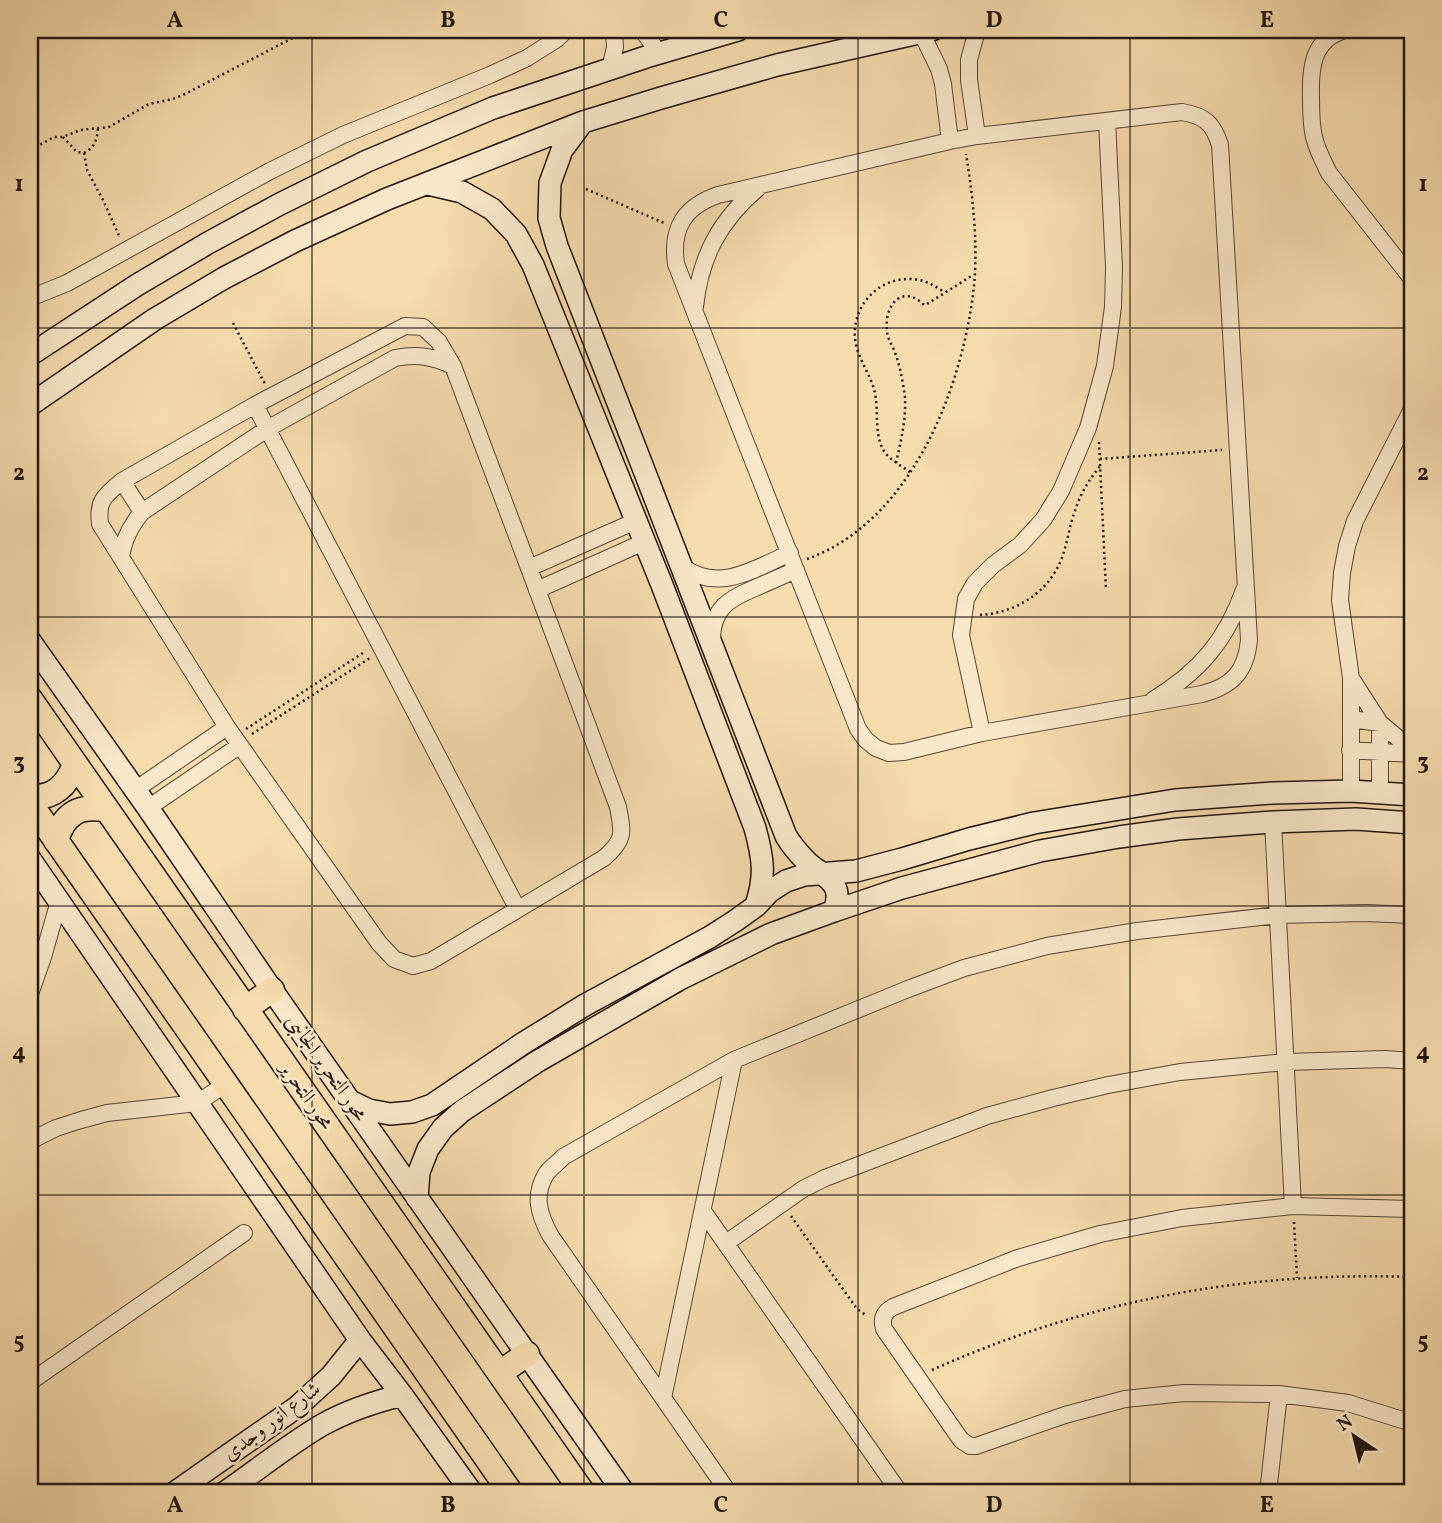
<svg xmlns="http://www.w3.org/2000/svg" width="1442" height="1523" viewBox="0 0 1442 1523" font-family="Vollkorn,Amiri,serif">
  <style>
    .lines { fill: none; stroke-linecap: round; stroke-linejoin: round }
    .street-casing { stroke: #574738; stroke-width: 18 }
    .secondary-casing { stroke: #221510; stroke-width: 24 }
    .primary-casing { stroke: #221510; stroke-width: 27 }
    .path { stroke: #221510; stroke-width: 2.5; stroke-dasharray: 2 3.5; stroke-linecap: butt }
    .street { stroke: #fae8ca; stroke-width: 16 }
    .secondary { stroke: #fae8ca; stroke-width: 21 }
    .primary { stroke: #f7dcae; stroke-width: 24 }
    .grid { fill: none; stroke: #221510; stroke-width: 2; stroke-opacity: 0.55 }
    .labels { text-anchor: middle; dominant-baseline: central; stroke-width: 5; stroke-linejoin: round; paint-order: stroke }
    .street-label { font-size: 21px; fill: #221510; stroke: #fae8ca }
    .neatline { fill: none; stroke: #221510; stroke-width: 2.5 }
    .grid-label { font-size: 23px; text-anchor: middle; font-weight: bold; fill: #221510 }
  </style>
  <rect width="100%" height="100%" fill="#f7dcae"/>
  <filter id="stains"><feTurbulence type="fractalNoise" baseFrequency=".00286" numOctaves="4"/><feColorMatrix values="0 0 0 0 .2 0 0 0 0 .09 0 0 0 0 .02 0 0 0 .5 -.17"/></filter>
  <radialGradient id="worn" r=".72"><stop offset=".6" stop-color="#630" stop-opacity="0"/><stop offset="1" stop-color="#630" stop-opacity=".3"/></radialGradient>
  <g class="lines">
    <g class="street-casing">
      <path id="street" d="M642 30 659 53
        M977 30 969 60V80L977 136
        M1345 30C1312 39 1310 69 1311 98 1311 111 1311 124 1314 137 1317 150 1323 161 1329 173L1412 279
        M921 32 939 69 943 84 950 141
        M610 69 615 47 614 30
        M1182 112C1205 116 1213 123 1220 145L1249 640C1246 671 1233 686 1202 694L982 733 904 752 889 753 876 748 866 740 858 729 676 264C671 228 684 207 718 195L950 141 977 136Z
        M30 298 67 283 270 171 343 135 490 75 527 58 557 39 566 30
        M695 307C700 257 720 220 758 188
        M405 326 423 327 439 342 453 366 529 568 618 807C623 833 625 840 604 858L431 961 413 966 394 959 379 943 227 727 100 524C97 501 104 496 122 481L255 405Z
        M255 405 517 908
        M1412 409 1355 521 1347 546 1342 573 1340 600 1351 678 1380 723 1412 750
        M122 481 142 512
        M121 557C124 539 130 527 142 512L267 429 395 358C417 354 433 356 453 366
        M683 567C718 593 755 569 790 553
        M529 568 636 521
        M537 590 644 542
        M712 640C712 609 728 599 755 588 769 582 782 576 796 570
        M1351 678V791
        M1153 700C1199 672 1226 641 1244 590
        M1351 719 1380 723V792
        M982 733 961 635 966 599 975 583 993 565 1020 545 1043 520 1061 491 1088 428 1105 366 1113 307 1114 267 1107 121
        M1350 750 1412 754
        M135 790 227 727
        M148 808 239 746
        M1273 822 1293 1206
        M30 994 43 957 59 901
        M30 1141 56 1128 81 1120 107 1113 197 1103 226 1084
        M1412 1209 1293 1206 1182 1218 1100 1234 1018 1258 893 1307C884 1312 881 1319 884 1329L961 1440 970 1446H976L1065 1415 1125 1399 1184 1393 1279 1394 1348 1403 1412 1423
        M703 1211 900 1493
        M726 1243 803 1189 825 1178 987 1116 1053 1098 1108 1085 1180 1072 1286 1062 1385 1059 1412 1061
        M30 1382 244 1233
        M663 1398 734 1060
        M729 1493 550 1235C539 1214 533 1196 546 1174 550 1168 558 1163 563 1157L734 1060 908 989 964 968 1047 946 1137 931 1278 915 1366 913 1412 915
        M1268 1493 1279 1394"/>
    </g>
    <g class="secondary-casing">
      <path id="secondary" d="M582 123 562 150 550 183 549 218 557 246 786 836C792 846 799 854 807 862 825 878 845 882 834 911
        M428 184 462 192 492 209 516 234 533 265 662 585 755 828C763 858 766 875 756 905
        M30 355 137 285 208 243 280 204 367 161 493 108 646 57 738 30
        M30 405 155 319 224 278 295 241 387 199 583 122 661 98 777 65 932 30
        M30 641 148 808 272 990 624 1493
        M30 859 360 1340 402 1395 472 1493
        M350 1101 369 1110 390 1114 412 1112 432 1105 522 1044 585 1005 710 937 735 921 756 906 769 892 786 881 804 875 856 871 902 859 969 839 1034 823 1175 800 1273 793 1351 791 1412 795
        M417 1198 419 1172 428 1149 443 1128 462 1111 538 1061 680 979 771 934 834 911 902 888 1040 851 1119 837 1178 829 1273 822 1356 819 1412 823
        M174 1493 297 1407 331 1376 360 1340
        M224 1493C256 1471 288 1445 322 1425 347 1411 374 1402 402 1395"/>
    </g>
    <g class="primary-casing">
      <path id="primary" d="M30 699 583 1493
        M30 796C53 800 68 784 75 764
        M30 803 511 1493
        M56 841C63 814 80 804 107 810
        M245 1009 272 990
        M500 1373 527 1354"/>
    </g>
    <path class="path" d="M1412 56V105
      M63 137 77 152 84 153C95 147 97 140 98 128
      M30 146 36 147 54 137H63L80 130 109 127 149 104 173 99 183 95 308 30
      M84 153 87 170 103 200 120 238
      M30 179 38 168 36 147
      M586 189 664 223
      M233 323 265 384
      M1099 442 1106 590
      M1100 459 1222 450
      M896 463C901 441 906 420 905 398 903 382 900 365 894 350 891 343 887 338 887 330 884 306 902 283 924 305L927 304 973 275
      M910 472C903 467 894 462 888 456 872 440 880 410 874 389 869 372 857 357 855 339 852 307 877 278 910 279 923 279 934 285 944 292
      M807 559C911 522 963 388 974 286 978 242 973 197 966 154
      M980 615C1015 613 1048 593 1061 560 1068 543 1069 525 1076 508 1081 492 1090 479 1100 466
      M246 729 366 651
      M252 734 370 658
      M791 1216 857 1309 867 1316
      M1294 1222 1297 1278
      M932 1370C1086 1301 1244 1271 1412 1277"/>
    <use href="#street" class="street"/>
    <use href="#secondary" class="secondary"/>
    <use href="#primary" class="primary"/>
  </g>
  <path class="grid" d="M312 30V1493M584 30V1493M858 30V1493M1130 30V1493M30 328H1412M30 617H1412M30 906H1412M30 1195H1412"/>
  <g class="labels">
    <g class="street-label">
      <text transform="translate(326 1068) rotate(55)">محور التحرير الجانبى</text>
      <text transform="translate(306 1096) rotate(55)">محور التحرير</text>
      <text transform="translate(272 1422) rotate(-37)">شارع انور وجدى</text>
    </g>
  </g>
  <rect width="1442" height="1523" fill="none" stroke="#f7dcae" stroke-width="77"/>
  <g transform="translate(1354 1436) rotate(325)" stroke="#fae8ca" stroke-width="5" paint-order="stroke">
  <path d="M0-5L12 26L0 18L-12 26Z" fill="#221510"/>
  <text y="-10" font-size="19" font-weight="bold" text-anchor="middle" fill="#221510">N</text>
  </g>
  <rect x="38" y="38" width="1366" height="1446" class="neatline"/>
  <g class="grid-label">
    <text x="175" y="27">A</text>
    <text x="448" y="27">B</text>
    <text x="721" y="27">C</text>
    <text x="994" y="27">D</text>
    <text x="1267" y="27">E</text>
    <text x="19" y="191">1</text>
    <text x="1423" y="191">1</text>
    <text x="19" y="480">2</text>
    <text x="1423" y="480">2</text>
    <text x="19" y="769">3</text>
    <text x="1423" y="769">3</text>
    <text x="19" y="1059">4</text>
    <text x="1423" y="1059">4</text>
    <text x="19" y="1348">5</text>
    <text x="1423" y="1348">5</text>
    <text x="175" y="1512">A</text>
    <text x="448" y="1512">B</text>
    <text x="721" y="1512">C</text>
    <text x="994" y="1512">D</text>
    <text x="1267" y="1512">E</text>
  </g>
  <rect width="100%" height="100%" filter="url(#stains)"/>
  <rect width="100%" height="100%" fill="url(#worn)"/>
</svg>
